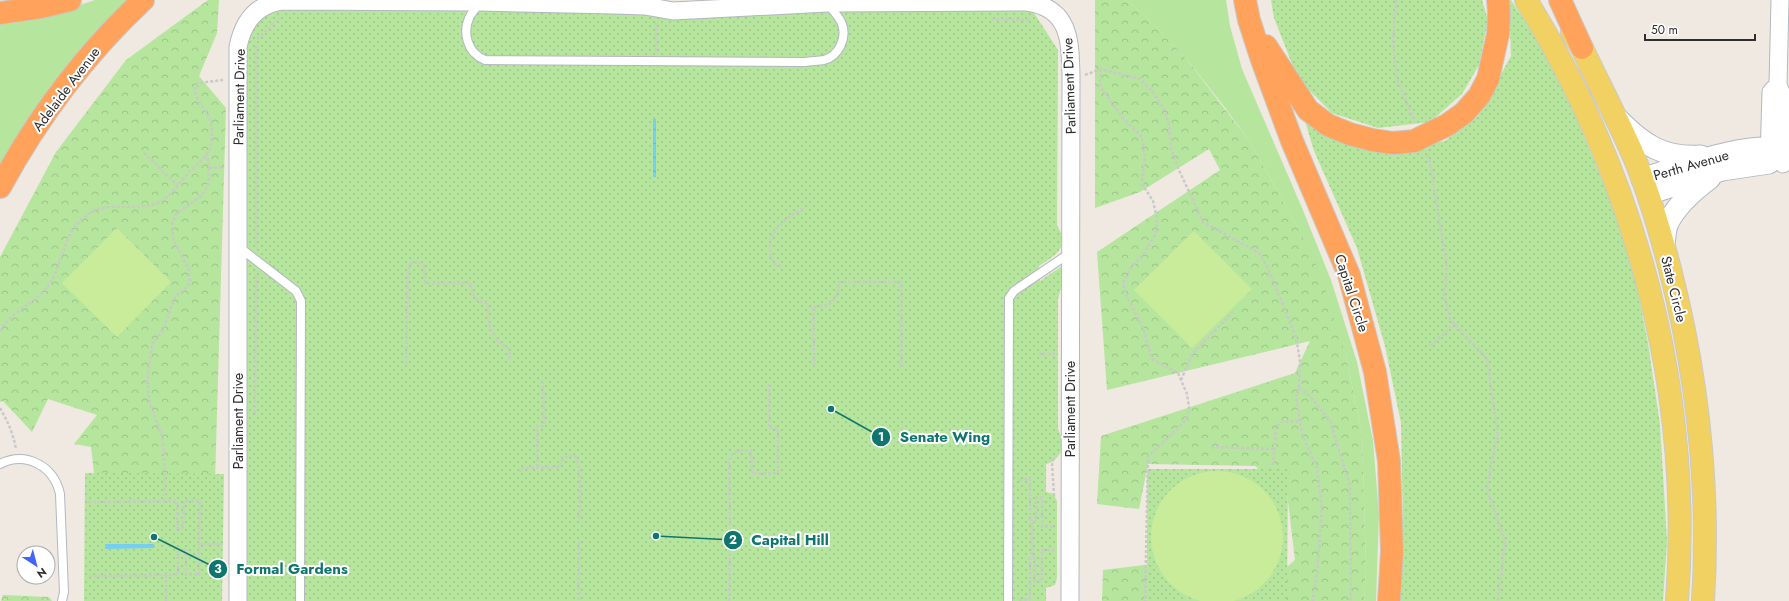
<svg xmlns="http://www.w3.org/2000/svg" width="1789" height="601" viewBox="0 0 1789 601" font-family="Jost,sans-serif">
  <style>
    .grass { fill: #b6e59e }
    .forest { fill: url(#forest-crowns) }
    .park { fill: url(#park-dots) }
    .pitch { fill: #c9ec9a }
    .water { fill: url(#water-ripples) }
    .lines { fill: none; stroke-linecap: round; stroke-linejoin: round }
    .service-casing { stroke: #b4b7c1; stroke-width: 10 }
    .minor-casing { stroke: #b4b7c1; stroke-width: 19 }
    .tertiary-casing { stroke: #b4b7c1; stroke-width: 23 }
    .primary-casing { stroke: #c9c9c9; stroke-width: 24 }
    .motorway-casing { stroke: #c9c9c9; stroke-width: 24 }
    .path { stroke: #c9c9c9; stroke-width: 2.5; stroke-dasharray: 3 2; stroke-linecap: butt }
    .service { stroke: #fff; stroke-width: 8 }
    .minor { stroke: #fff; stroke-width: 17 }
    .tertiary { stroke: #fff; stroke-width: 21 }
    .primary { stroke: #f2d163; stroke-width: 22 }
    .motorway { stroke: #ffa35c; stroke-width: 22 }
    .labels { text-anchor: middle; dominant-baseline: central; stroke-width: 4; stroke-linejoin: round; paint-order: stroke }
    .street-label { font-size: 14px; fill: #2e2e2e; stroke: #fff }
    .leader { fill: none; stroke: #0f766e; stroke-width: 1.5 }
    .callout-dot { fill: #0f766e; stroke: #fff; stroke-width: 1.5 }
    .mark-label { font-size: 12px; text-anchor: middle; font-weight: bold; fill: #fff }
    .callout-label { font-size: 15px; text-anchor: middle; font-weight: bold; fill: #0f766e; stroke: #fff; stroke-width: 4; stroke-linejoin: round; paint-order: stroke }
  </style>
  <defs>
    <pattern id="forest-crowns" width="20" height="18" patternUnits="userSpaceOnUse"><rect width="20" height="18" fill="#b6e59e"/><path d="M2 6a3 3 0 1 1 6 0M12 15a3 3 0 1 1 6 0" fill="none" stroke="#9dc588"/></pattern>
    <pattern id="park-dots" width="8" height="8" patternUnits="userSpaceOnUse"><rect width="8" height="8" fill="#b6e59e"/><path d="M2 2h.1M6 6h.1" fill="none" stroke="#9dc588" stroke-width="1.8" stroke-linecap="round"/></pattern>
    <pattern id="water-ripples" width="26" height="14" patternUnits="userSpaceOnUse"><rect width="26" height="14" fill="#75cff0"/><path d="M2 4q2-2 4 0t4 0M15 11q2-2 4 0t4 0" fill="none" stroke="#66b2ce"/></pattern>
  </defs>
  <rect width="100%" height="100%" fill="#efe9e1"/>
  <path class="grass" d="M95 0H130L0 169V21L65 10Z
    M1126 0H1226L1230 26 1242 69 1302 208 1331 280 1357 362 1373 441 1379 514 1376 601H1364L1366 569 1362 434 1346 356 1296 224 1250 142 1223 105 1185 57 1143 14Z"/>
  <path class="forest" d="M208 0H219L217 33 199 76 226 108 215 481 95 482 91 447 74 444 97 415 48 399 32 432 3 401 0 402V257L56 152 126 60Z
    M1095 0H1126L1143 14 1185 57 1250 142 1296 224 1320 272 1346 356 1362 434 1366 569 1364 601H1211L1252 597 1295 560 1287 493 1255 466 1148 464 1139 509 1097 504 1101 436 1295 373 1310 341 1107 390 1097 252 1220 170 1209 149 1140 192 1095 208Z
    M1152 564 1191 601H1102L1103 570Z
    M3 595 49 597 52 601H1Z"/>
  <path class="park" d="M1271 0H1482L1488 20 1479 65 1462 94 1430 122 1378 128 1332 113 1298 79 1274 18Z
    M1509 0H1511L1536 38 1572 107 1628 243 1648 343 1660 424 1667 541 1663 601H1399L1403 520 1401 423 1385 346 1357 248 1314 151 1305 121 1336 141 1384 152 1445 141 1478 116 1511 56Z
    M1027 2 1058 50 1057 225C1059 229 1062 233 1062 237 1065 252 1049 259 1039 266L1040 281 1062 266 1063 282 1058 299V427C1058 431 1061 435 1062 439 1065 450 1057 462 1046 464V492L1054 494 1057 501V578L1055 585 1046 588V601H239L238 47 267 5 613 13Z
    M1147 469H1288L1287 601H1147Z
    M85 473 224 474 222 601H84Z"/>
  <path class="pitch" d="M117 228 171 282 117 337 62 283Z
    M1194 231 1252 289 1192 348 1134 290Z
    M1151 537a66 66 0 1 1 132 0a66 66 0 1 1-132 0Z"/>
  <path class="water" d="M653 119H656V177H653Z
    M105 544H154V548L105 549Z"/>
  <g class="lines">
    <g class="service-casing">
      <path id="service" d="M480 2C477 7 473 11 470 16 462 32 467 53 485 60L805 62C811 61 818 61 824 60 839 56 847 38 842 24 839 16 832 10 827 3
        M239 247 296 291 301 301 300 601
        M0 464C26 451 54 466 60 494L64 592 62 601
        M1008 601 1009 298 1014 291 1070 253"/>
    </g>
    <g class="minor-casing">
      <path id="minor" d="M1780 0 1778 85 1782 95 1783 164
        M1769 160 1771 92 1775 88
        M238 601V47C243 22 256 4 283 1L480 2 614 5 645 6 673 11 827 3 1027 2C1071 8 1070 42 1071 76L1070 601"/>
    </g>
    <g class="tertiary-casing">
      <path id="tertiary" d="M1618 119C1642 144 1664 159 1701 156
        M1642 179C1681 167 1749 139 1789 151
        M1648 194 1722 170 1769 163
        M1664 244C1665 238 1665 231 1667 225 1675 206 1694 190 1710 178"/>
    </g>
    <g class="primary-casing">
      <path id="primary" d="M1526 0C1636 178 1693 391 1677 601
        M1572 32 1582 48C1599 84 1618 120 1634 157 1649 193 1660 231 1670 269 1698 378 1710 489 1703 601"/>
    </g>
    <g class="motorway-casing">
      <path id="motorway" d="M1245 0 1249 20 1262 60 1292 141 1349 275 1375 372 1389 461 1392 551 1389 601
        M1560 0 1582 48
        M0 13 41 7 70 0
        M1266 46 1308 110 1328 125 1350 134 1373 140 1393 143 1414 141 1447 125 1464 113 1479 96 1488 79 1498 34 1499 13 1498 0
        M0 187C38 117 85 54 143 0"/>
    </g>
    <path class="path" d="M1396 0 1393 42 1397 79 1415 122
      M991 19 1030 20
      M656 23V52
      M257 39 280 18
      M256 46V247
      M1101 69 1100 86 1122 117 1142 137 1145 158 1142 180 1144 187 1153 201 1156 214 1157 223 1155 235 1143 255 1132 266 1123 283 1125 293 1143 328 1152 359 1178 373 1187 394 1189 407 1188 415 1184 422 1148 457 1145 601
      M1085 75 1101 69 1140 79 1152 91 1164 109 1169 125 1171 148 1178 168 1203 222 1259 253 1267 266 1296 337 1300 361 1299 388 1296 397 1302 434 1317 468 1322 510 1318 561 1313 601
      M144 153 177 185
      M1427 155 1430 163 1447 267 1444 294 1450 319 1487 359 1498 436 1495 445 1487 489 1505 541 1498 601
      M209 168 224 167
      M781 266 773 263C772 257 770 252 770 246 770 227 791 216 805 207
      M0 331C10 312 32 305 45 290 63 269 61 237 83 218 108 196 137 216 163 200 173 193 182 180 190 171 196 165 208 156 210 148 212 137 214 126 208 116 204 107 195 100 195 89L198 83 223 80
      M1431 346 1455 323
      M1041 352 1040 354H1055
      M406 364 408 271 410 264C416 261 419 261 424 266L425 283H471C472 294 475 303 488 303 488 326 489 337 509 349L510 362
      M814 366 813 307C832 306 838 301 839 282H901V369
      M1181 380 1192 354 1233 312
      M1299 388 1310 396 1330 421 1350 486 1351 601
      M0 408C8 422 13 433 16 449
      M255 413 256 274
      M1211 447 1274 449
      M1273 465 1276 426 1282 422 1300 421
      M537 467V426H544L543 379
      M520 472V468L560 467C561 458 566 455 575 456 583 467 579 506 579 521
      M1019 480 1030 479V521H1032
      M1054 496 1052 462 1054 458
      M165 501 164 453 162 436 150 403 147 383 152 344 163 330 175 297 188 286 190 281 189 270 173 239 172 224 176 214 200 197 208 186 209 174 207 153
      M88 502 177 501V528L183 527 184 501H200L199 544H223
      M730 525 729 461C732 450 741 450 751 451L752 474 778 473V428H769V384
      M579 542V601
      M1055 550H1042V581H1035V557H1032V521H1036V498H1043L1042 527H1055
      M166 575V601
      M89 576 178 575V550H186V575H199V544
      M1019 600 1030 599V557H1032
      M729 601 730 544"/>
    <use href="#service" class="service"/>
    <use href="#minor" class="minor"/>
    <use href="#tertiary" class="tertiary"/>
    <use href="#primary" class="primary"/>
    <use href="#motorway" class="motorway"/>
  </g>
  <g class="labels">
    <g class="street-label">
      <text transform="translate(1069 86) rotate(-92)">Parliament Drive</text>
      <text transform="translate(66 89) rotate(-53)">Adelaide Avenue</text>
      <text transform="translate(239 97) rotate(-89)">Parliament Drive</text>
      <text transform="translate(1691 165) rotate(-16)">Perth Avenue</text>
      <text transform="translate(1674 289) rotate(76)">State Circle</text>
      <text transform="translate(1352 293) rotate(72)">Capital Circle</text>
      <text transform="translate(1070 409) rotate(-90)">Parliament Drive</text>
      <text transform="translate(238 421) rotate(-90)">Parliament Drive</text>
    </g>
  </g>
  <path class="leader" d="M831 409L881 437M656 536L733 540M154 537L218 569"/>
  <g class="callout-dot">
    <circle cx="831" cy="409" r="4"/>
    <circle cx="656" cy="536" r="4"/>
    <circle cx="154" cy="537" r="4"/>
    <circle cx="881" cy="437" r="10"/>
    <circle cx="733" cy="540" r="10"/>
    <circle cx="218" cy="569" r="10"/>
  </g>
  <g class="mark-label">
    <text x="881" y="441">1</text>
    <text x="733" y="544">2</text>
    <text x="218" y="573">3</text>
  </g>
  <g class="callout-label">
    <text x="945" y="442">Senate Wing</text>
    <text x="790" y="545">Capital Hill</text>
    <text x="292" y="574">Formal Gardens</text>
  </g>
  <g transform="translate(36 565) rotate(144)"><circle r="19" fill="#ffffff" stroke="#ababab"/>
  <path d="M0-3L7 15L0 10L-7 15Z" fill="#4264fb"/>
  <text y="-6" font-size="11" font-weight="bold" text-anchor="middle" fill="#2e2e2e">N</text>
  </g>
  <path d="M1645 34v6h110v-6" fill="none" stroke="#2e2e2e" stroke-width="2"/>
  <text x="1651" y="34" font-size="12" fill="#2e2e2e" stroke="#ffffff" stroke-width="3" paint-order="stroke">50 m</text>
</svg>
